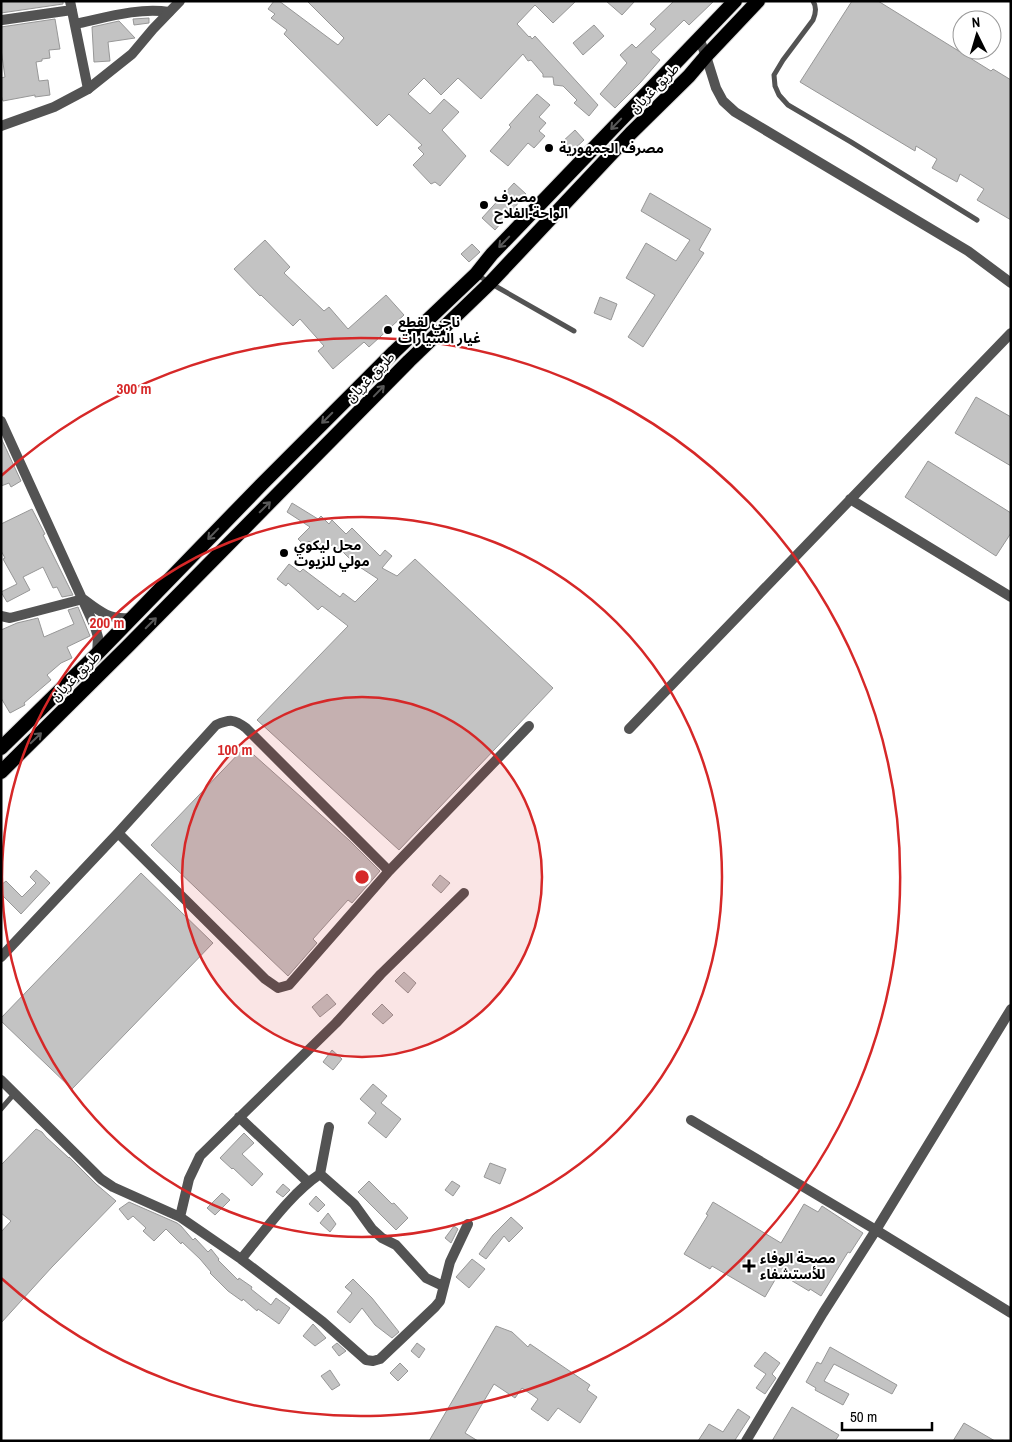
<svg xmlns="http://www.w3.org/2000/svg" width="1012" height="1442" viewBox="0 0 1012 1442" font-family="'Archivo Narrow','Noto Sans Arabic',sans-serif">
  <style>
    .building { fill: #c3c3c3; stroke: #979797 }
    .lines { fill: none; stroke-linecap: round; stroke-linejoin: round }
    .trunk-casing { stroke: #dbdbdb; stroke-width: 16 }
    .service { stroke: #535353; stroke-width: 5 }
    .minor { stroke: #535353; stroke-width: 10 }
    .tertiary { stroke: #535353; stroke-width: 10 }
    .trunk { stroke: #000; stroke-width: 14 }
    .oneway { stroke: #595959 }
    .ring { fill: none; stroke: #d62828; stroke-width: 2.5 }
    .poi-dot { fill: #000; stroke: #fff; stroke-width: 2 }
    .labels { text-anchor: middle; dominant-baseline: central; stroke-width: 4; stroke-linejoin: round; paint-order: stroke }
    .street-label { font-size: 14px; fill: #000; stroke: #fff }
    .poi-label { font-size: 14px; font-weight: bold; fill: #000; stroke: #fff; text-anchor: start }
    .centre { fill: #d62828; stroke: #fff; stroke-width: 2.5 }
    .ring-label { font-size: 15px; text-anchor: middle; font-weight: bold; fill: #d62828; stroke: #fff; stroke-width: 4; stroke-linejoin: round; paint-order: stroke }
  </style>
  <rect width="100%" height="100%" fill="#fff"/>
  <path class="building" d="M1 1H63V4L1 13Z
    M274 1H279L338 45 344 38 307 1H576L553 23 535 5 517 24 529 37 530 36 532 39 535 36 598 105 589 116 574 103 577 100 563 86 554 85 553 77H543V74L531 60 528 61 523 54 481 99 458 78 441 95 424 78 408 94 430 114 444 99 459 112 442 130 466 156 440 186 435 182 431 184 413 165 424 154 418 148 422 145 389 114 377 126 284 34 287 30 271 18 275 14 268 9Z
    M606 1H635L622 15Z
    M674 1H714L689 25 684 20 651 52 660 60 640 83 615 108 600 94 627 63 620 55 632 44 636 48 656 29 650 24Z
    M852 1H878L991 71 993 69 1011 80V220L977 200 984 189 960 174 957 182 932 168 937 159 916 146 915 151 800 82Z
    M149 18V23L134 25 133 19Z
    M55 19 60 49 49 50 50 58 42 59V61L36 62 39 81 48 80 50 95 35 97V95L3 101 1 95V78L5 77 1 49V27Z
    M119 21 135 38 108 42 110 61 94 62 92 27Z
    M594 25 604 36 583 55 573 43Z
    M537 94 550 105 539 117 546 123 539 131 545 136 534 148 528 143 508 166 490 151 511 127 509 125Z
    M575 130 584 140 571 152 561 143Z
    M514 183 526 194 495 230 482 218Z
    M650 193 711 229 699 250 704 253 643 347 628 337 655 295 626 278 646 243 676 261 690 240 641 211Z
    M265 240 290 267 284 273 324 311 329 307 348 329 386 295 404 315 369 347 364 342 333 369 318 351 324 346 300 319 293 326 261 295 260 296 234 269Z
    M472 244 480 252 469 262 461 254Z
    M600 297 617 304 611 320 594 313Z
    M976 397 1011 417V466L955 433Z
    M1 438 21 481 11 487 9 483 1 486Z
    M928 461 1011 513V533L996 556 905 497Z
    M292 503 318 519 321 516 329 524 332 520 346 534 352 528 380 556 385 550 392 556 382 568 397 576 415 559 553 688 399 850 257 720 348 626 322 606 318 610 288 583 286 586 277 579 289 564 300 572 303 569 340 597 343 593 355 602 378 579 355 564 341 550 339 552 329 543 321 552 309 541 304 545 298 539 310 527 287 512Z
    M32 509 45 534 43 535 73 595 62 597 57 587 53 588 43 567 23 577 30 590 7 602 1 592 17 584 3 559 5 558 1 551V524Z
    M78 607 90 636 67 647 72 658 61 663 47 675 51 680 24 703 25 705 10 713 1 698V630L17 623 38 618 44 637 74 624 68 610Z
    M245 747 349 840 380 871 352 903 348 900 313 939 317 943 288 976 151 845Z
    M36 870 50 883 21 914 1 894V885L6 881 22 897 36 883 30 877Z
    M141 873 213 943 72 1089 1 1021V1018Z
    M440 875 450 883 441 893 432 885Z
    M404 972 416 983 408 993 395 981Z
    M327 994 336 1004 320 1017 312 1007Z
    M382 1004 393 1015 383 1024 372 1014Z
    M332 1050 342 1059 333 1070 323 1062Z
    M373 1084 387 1096 381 1103 401 1119 386 1138 368 1123 376 1113 360 1099Z
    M36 1129 42 1132 46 1137 69 1158V1157L96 1184 116 1201 52 1267 1 1323V1232L11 1221 1 1213V1165Z
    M244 1133 254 1143 242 1154 263 1174 252 1186 233 1168 232 1169 220 1158Z
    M490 1163 506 1169 500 1184 484 1177Z
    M369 1181 392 1204 394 1203 408 1218 396 1230 358 1192Z
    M452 1181 460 1186 453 1196 445 1190Z
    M283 1184 290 1190 283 1197 276 1192Z
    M222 1193 230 1200 215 1215 207 1208Z
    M316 1196 325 1205 318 1212 309 1204Z
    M129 1202 177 1223 181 1226 193 1240 195 1238 208 1252 211 1249 219 1259 218 1260 238 1280 239 1278 252 1287 251 1289 271 1305 276 1298 290 1308 279 1324 258 1309 257 1311 243 1299 242 1301 228 1291 210 1273 211 1272 200 1259 182 1242 181 1244 166 1229 154 1241 143 1231 146 1228 133 1216 128 1220 119 1209Z
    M713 1202 781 1243 804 1204 818 1212 822 1206 863 1233 850 1253 848 1252 821 1296 810 1289 809 1291 779 1273 765 1297 712 1266 710 1269 684 1254 708 1215 706 1214Z
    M328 1213 336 1224 330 1232 320 1223Z
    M511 1217 523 1228 509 1242 504 1236 486 1259 479 1254 493 1235Z
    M454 1226 458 1229 451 1243 445 1238Z
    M472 1259 485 1269 469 1288 456 1277Z
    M353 1279 372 1298 399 1332 392 1338 375 1325 362 1308 350 1323 337 1312 352 1293 345 1287Z
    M313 1324 326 1338 315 1346 303 1336Z
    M496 1326 512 1332 528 1347 530 1344 590 1385 587 1390 597 1397 580 1423 558 1408 548 1421 531 1409 538 1399 522 1388 515 1398 494 1384 465 1433 478 1441H429Z
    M337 1343 346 1351 339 1356 332 1347Z
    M417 1343 425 1349 419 1358 411 1351Z
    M830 1347 897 1385 892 1394 834 1364 824 1381 849 1394 843 1405 815 1390 816 1388 806 1382 817 1362 821 1364Z
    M765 1352 780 1363 772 1374 776 1378 765 1394 756 1388 766 1374 754 1366Z
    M400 1363 408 1371 398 1381 390 1373Z
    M330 1370 340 1385 332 1390 321 1376Z
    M792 1407 839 1435 835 1441H772Z
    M738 1409 750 1417 735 1440 737 1441H698L709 1424 723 1432Z
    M964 1423 995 1441H953Z"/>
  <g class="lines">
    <g class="trunk-casing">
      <path id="trunk" d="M1 748 97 654 261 485 394 352 476 274 492 254 735 1
        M1 772 128 646 409 361 490 283 631 133 689 76 706 56 758 1"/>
    </g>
    <path class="service" d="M813 1C817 7 816 13 813 20L783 60 774 75 775 86 779 95 788 105 851 142 977 220
      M476 274 490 283 574 331
      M1 1109 14 1094"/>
    <path class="minor" d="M70 1 88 89
      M2 20 72 10
      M75 24C104 18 139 7 169 12
      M699 38 706 56 716 88 723 101 735 112 968 251 1011 283
      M1 421 95 627 98 637 97 654
      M850 499 1011 597
      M1 616 10 618 83 599C99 611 109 620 130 618
      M629 729 1011 333
      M118 833 265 979 278 988 289 985 389 871 529 726
      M1 957 118 833 216 725C230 719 234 719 246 728L389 871
      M1 1080 101 1179 113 1187 180 1217 241 1259 283 1291 323 1322 366 1360 373 1361 380 1359 435 1307 440 1301 450 1262 468 1224
      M239 1117 308 1182
      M691 1120 876 1230 1011 1313
      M320 1174 354 1204 372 1229 382 1238 396 1245 426 1278 443 1286
      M180 1217 189 1179 200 1156 336 1023 381 974 464 893
      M241 1259C264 1232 290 1194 320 1174L329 1127
      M746 1441 823 1313 876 1230 1011 1009"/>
    <path class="tertiary" d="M1 126 54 107 88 89 132 54 153 29 180 1"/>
    <use href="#trunk" class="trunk"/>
  </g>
  <defs><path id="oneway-shaft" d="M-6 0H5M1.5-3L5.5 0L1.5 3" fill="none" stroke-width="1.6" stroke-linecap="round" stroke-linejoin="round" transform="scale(1.25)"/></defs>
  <g class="oneway">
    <use href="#oneway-shaft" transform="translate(616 124) rotate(134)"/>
    <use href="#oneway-shaft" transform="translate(504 242) rotate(134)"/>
    <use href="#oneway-shaft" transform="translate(379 391) rotate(-46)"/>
    <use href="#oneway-shaft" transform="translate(327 418) rotate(135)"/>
    <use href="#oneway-shaft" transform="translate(265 507) rotate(-45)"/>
    <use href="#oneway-shaft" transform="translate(213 534) rotate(134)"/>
    <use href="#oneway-shaft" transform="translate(151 623) rotate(-45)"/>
    <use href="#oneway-shaft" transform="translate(36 738) rotate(-44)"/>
  </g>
  <circle cx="362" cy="877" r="180" fill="#d62828" fill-opacity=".12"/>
  <g class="ring">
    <circle cx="362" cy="877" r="180"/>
    <circle cx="362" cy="877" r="360"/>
    <path d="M1 476A539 539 0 1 1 1 1278"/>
  </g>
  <g class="poi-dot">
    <circle cx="549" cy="148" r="5"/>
    <circle cx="484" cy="205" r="5"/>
    <circle cx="388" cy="330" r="5"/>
    <circle cx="284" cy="553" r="5"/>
    <path d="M746.5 1258.5h5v5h5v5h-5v5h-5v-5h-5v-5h5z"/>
  </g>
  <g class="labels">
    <g class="street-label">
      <text transform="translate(654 88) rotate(-45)">طريق غريان</text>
      <text transform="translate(370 377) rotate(-46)">طريق غريان</text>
      <text transform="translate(75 676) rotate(-45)">طريق غريان</text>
    </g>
    <g class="poi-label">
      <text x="559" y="148">مصرف الجمهورية</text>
      <text x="494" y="197">مصرف<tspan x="494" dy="16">الواحة-الفلاح</tspan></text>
      <text x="398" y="322">ناجي لقطع<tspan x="398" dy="16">غيار السيارات</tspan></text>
      <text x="294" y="545">محل ليكوي<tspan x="294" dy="16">مولي للزيوت</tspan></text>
      <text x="760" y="1258">مصحة الوفاء<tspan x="760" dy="16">للأستشفاء</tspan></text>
    </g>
  </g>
  <circle cx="362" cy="877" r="8" class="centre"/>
  <g class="ring-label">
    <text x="134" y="394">300 m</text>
    <text x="107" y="628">200 m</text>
    <text x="235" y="755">100 m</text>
  </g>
  <rect width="1012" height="1442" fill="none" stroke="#000000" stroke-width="5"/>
  <g transform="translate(977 35) rotate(355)"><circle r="24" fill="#ffffff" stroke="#999999"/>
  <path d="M0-4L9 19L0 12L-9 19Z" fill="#000000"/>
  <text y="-8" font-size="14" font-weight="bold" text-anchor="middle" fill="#000000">N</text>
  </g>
  <path d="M842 1422v8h90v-8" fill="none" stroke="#000000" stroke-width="2.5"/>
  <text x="850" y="1422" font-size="15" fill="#000000" stroke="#ffffff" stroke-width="4" paint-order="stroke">50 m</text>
</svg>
